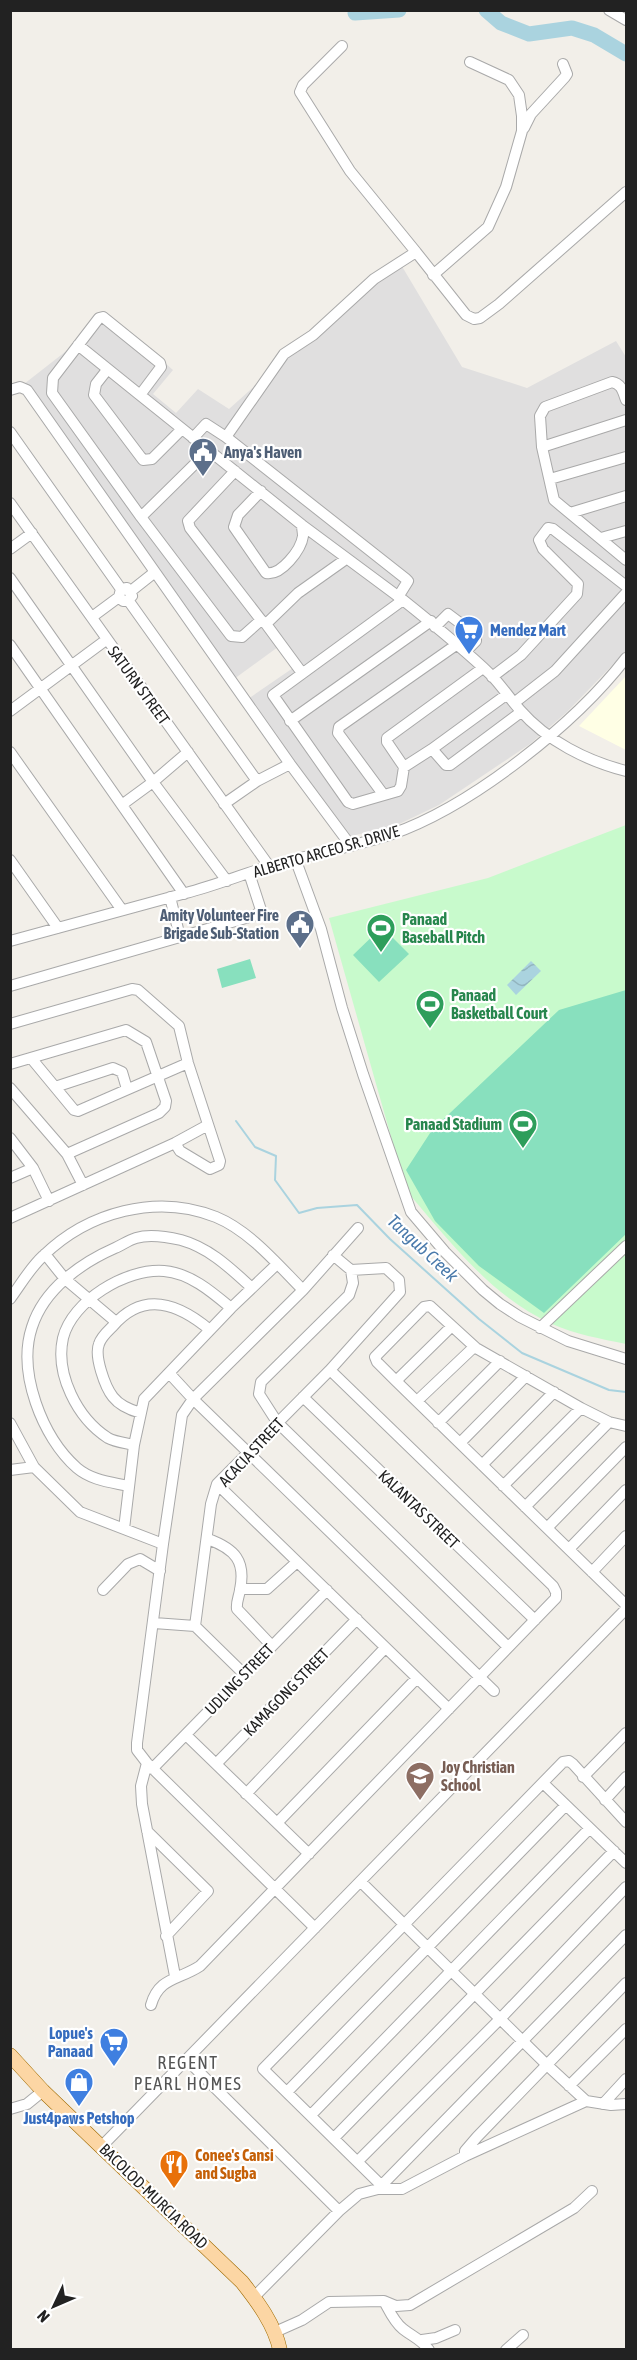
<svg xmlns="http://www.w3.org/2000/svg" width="637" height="2360" viewBox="0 0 637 2360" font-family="'Asap Condensed',sans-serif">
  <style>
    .residential { fill: #e0dfdf }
    .education { fill: #ffffe5 }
    .park { fill: #c8facc }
    .pitch { fill: #88e0be }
    .water { fill: url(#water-waves) }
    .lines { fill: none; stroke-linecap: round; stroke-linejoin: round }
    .stream { stroke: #aad3df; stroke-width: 2 }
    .river { stroke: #aad3df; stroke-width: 15 }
    .minor-casing { stroke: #a9a9a9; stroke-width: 12 }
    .major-casing { stroke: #a06b00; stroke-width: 15 }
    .minor { stroke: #fff; stroke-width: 10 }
    .major { stroke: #fcd6a4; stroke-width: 14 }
    .labels { text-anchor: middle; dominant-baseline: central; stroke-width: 4.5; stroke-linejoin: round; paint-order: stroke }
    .service-label { font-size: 16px; font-weight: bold; fill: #4e5e75; stroke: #fff; text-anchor: start }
    .shop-label { font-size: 16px; font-weight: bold; fill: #366cbe; stroke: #fff; text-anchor: start }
    .street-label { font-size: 16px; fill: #222; stroke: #fff }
    .leisure-label { font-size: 16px; font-weight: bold; fill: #27864d; stroke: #fff; text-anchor: start }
    .education-label { font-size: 16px; font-weight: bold; fill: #785e54; stroke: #fff; text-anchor: start }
    .food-label { font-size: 16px; font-weight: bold; fill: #c56008; stroke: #fff; text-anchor: start }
    .water-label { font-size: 18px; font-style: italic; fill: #4a7aab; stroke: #fff }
    .neighbourhood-label { font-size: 18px; letter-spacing: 1.5px; fill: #555; stroke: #fff }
  </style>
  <defs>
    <pattern id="water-waves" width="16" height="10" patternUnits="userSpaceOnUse" patternTransform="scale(1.5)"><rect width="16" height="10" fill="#aad3df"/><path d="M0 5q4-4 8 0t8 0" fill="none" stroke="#92b5bf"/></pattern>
  </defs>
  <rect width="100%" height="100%" fill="#f2efe9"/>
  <path class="residential" d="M397 258 462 367 527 388 616 341 626 357V651L567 712 530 744 439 805 395 826 351 836 248 699 293 668 278 647 234 679 24 384 111 316 173 370 153 394 176 413 198 389 229 409Z"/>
  <path class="education" d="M626 676V750L579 726Z"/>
  <path class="park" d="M626 825V1344C601 1339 575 1334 552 1324 493 1298 450 1242 410 1195L405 1186 329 918 488 878Z"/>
  <path class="pitch" d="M382 927 409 954 379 982 353 955Z
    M250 959 256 978 222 988 217 969Z
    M626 990V1234L544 1313 479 1266 435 1221 406 1170 432 1130 559 1010Z"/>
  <path class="water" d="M531 961 541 971 516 995 507 985Z"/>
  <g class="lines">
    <path class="stream" d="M236 1121 255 1147 276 1156 275 1180 299 1213 317 1208 357 1205 390 1239 479 1319 522 1353 609 1390 626 1392"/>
    <path class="river" d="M486 10 501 23 529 34 572 28 594 35 626 54
      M355 13 399 10"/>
    <g class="minor-casing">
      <path id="minor" d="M609 10 626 20
        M342 46 303 85 300 92 350 171 416 252
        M524 128 531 114 565 77 567 74 563 64
        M433 275 488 227 506 187 522 131V116L519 95 509 80 470 62
        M78 345 140 395
        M107 370 96 384 94 395 143 460 152 459 181 430
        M10 390 20 387 27 390 290 764 351 846
        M626 400C623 392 622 384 612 382L545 407 540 416 542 447 554 500 626 560
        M10 432 121 589
        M226 437 284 354 313 335 374 279 416 252 466 315 474 319 480 318 499 304 626 192
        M193 438 206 424 226 437 406 579 408 581 398 597
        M542 447 626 420
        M235 471 188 521 190 528 261 620
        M550 479 626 457
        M261 491 238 515 234 527 266 573C281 576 301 550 303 536 303 532 302 529 302 525
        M10 503 269 866
        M570 513 626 496
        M141 517 208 451
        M601 538 626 531
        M10 549 32 533
        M346 559 298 593 266 624 261 620 242 637 231 636 141 517 52 393 53 378 99 318 103 317 160 363 161 367 140 395 302 525 403 600 273 695 348 802 353 804 398 791 401 786 404 767 432 749 446 765H450L521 712
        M10 578 153 782 227 881
        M131 591 155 572
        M128 600 257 781
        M403 600C433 624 463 648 491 675 501 685 510 699 520 710 547 741 587 761 626 771
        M92 617 119 597 121 589 127 588 132 596 128 600 123 601 119 597
        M266 624 302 673
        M435 627 448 614 476 635V641L466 651
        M10 645 184 894
        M492 677 521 655 577 594 578 584 543 549 539 540 548 528 553 529 626 586
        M514 703 555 671 626 593
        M10 711 106 640
        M290 721 431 621
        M432 749 506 695
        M10 752 122 910
        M404 767 387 742V738L483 668
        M383 794 338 733 339 727 456 645
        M123 804 153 782 188 752
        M224 804 257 781 290 764
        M10 860 58 928
        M296 861 321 929 342 1008 363 1074 411 1212 445 1252 483 1290 500 1304 520 1317 568 1341 626 1359
        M170 897 180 937
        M10 941C69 925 128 909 186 893 213 886 238 876 264 868 306 855 350 848 392 834 472 806 575 724 626 658
        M10 986 256 915 261 910 249 873
        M10 1024 132 989 138 990 179 1026 188 1063 220 1161 219 1165 210 1169 180 1151 175 1143
        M31 1058 74 1110 78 1111 188 1063
        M10 1064 126 1030 146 1042 166 1101 165 1107 159 1113 67 1154
        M55 1087 113 1068 122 1072 127 1089
        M10 1088 67 1154 83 1185
        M10 1138 33 1168 49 1201
        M10 1178 33 1168
        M10 1218 175 1143 208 1125
        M45 1254 65 1279 116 1322
        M351 1270 353 1283 349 1295 261 1382 259 1394 277 1422 508 1647
        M10 1299C21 1284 30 1268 43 1256 88 1212 157 1193 216 1217 250 1231 278 1265 303 1290
        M540 1328 626 1246
        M169 1373 193 1399 494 1691
        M396 1381 452 1326
        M303 1397 535 1620
        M417 1401 474 1347
        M141 1413C130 1410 120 1406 113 1397 105 1387 94 1356 99 1344 101 1337 108 1331 113 1326 144 1290 179 1304 210 1330
        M10 1423 34 1467 80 1512 163 1544
        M438 1423 500 1361
        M626 1426 609 1422 581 1408 476 1348 430 1306 424 1307 375 1357 377 1362 396 1381 626 1605
        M460 1443 526 1376
        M134 1445C126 1443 115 1442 108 1438 77 1418 55 1374 63 1338 72 1301 126 1268 164 1271 190 1273 212 1292 231 1308
        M482 1465 554 1392
        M10 1470 34 1467
        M217 1484 449 1709
        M128 1486C110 1482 91 1480 77 1468 42 1437 17 1372 32 1327 44 1289 81 1263 115 1248 122 1245 129 1240 136 1238 149 1234 168 1237 181 1240 210 1248 231 1269 252 1288
        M503 1486 581 1408
        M525 1507 609 1422
        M547 1528 626 1447
        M124 1529 134 1445 144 1399 231 1308 277 1264
        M208 1539C235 1549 246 1561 240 1590 239 1597 236 1602 237 1609L272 1646
        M569 1549 626 1490
        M592 1572 626 1536
        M240 1589H267L297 1562
        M103 1590 128 1564 140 1559 160 1571
        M154 1623 195 1626
        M244 1674 195 1626 211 1504 217 1484 330 1370 400 1292 399 1280 386 1268 351 1270 333 1255
        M186 1735 309 1854
        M147 1763 141 1786 142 1804 175 1976
        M216 1764 357 1619
        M152 1769 327 1590
        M583 1777 626 1733
        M543 1783 626 1863
        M246 1794 385 1648
        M605 1800 626 1777
        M277 1823 417 1678
        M147 1831 208 1891 166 1936
        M361 1882 547 2065 586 2101
        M315 1928 147 1763 137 1750V1743L163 1544 182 1415 193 1399 303 1290 358 1228
        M151 2005C159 1977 179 1980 200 1966L556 1598V1592L553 1586 330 1370
        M187 2060 339 2211
        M569 2086 626 2029
        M287 2092 565 1806
        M603 2104 626 2079
        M10 2109 27 2104 43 2091
        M311 2115 589 1829
        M334 2138 614 1851
        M102 2146 626 1609
        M465 2156V2151L477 2137 626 1983
        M358 2161 500 2019 626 1887
        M382 2185 626 1935
        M385 2189 263 2069 563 1762 569 1761 573 1764 626 1822
        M254 2297 339 2211 359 2194 378 2189H402L465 2156 586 2101 611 2105 626 2104
        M384 2301 396 2306 410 2305 574 2208 592 2191
        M275 2332 302 2320 329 2302 384 2301C389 2310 394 2322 403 2329 413 2337 421 2339 429 2350
        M422 2340 436 2338 455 2330
        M506 2350 523 2335"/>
    </g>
    <g class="major-casing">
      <path id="major" d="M10 2055 43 2091 242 2282C257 2301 275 2325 280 2350"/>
    </g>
    <use href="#minor" class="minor"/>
    <use href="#major" class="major"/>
  </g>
  <defs>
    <g id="civic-pin" transform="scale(1.5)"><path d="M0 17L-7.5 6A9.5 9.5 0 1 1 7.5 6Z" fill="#5c6f8a" stroke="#fff"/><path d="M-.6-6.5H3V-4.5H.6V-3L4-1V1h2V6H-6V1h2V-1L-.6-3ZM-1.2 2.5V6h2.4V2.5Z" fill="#fff"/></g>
    <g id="supermarket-pin" transform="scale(1.5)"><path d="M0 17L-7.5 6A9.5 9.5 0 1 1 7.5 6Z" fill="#3f7fe0" stroke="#fff"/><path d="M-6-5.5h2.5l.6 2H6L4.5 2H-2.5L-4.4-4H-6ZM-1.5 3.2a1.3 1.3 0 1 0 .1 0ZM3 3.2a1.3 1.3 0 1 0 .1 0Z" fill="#fff"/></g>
    <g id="stadium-pin" transform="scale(1.5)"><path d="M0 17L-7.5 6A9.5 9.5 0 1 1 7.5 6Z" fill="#2e9e5b" stroke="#fff"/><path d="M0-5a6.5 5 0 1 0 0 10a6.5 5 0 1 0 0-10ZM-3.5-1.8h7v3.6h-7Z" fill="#fff"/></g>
    <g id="school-pin" transform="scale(1.5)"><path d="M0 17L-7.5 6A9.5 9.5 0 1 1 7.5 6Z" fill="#8d6e63" stroke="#fff"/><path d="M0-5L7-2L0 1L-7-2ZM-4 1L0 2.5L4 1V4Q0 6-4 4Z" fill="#fff"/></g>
    <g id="shop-pin" transform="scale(1.5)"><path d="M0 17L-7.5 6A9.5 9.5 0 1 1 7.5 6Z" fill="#3f7fe0" stroke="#fff"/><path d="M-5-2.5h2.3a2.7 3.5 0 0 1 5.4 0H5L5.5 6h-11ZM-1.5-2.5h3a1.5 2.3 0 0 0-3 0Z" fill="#fff"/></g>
    <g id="restaurant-pin" transform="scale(1.5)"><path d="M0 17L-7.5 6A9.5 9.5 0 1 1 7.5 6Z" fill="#e8710a" stroke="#fff"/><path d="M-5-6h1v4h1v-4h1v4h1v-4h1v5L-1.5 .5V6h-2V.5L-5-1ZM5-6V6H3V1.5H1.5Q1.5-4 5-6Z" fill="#fff"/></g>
  </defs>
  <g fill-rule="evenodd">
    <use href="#civic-pin" x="203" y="452"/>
    <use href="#supermarket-pin" x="469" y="630"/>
    <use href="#civic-pin" x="300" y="924"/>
    <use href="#stadium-pin" x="381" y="928"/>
    <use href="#stadium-pin" x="430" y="1004"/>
    <use href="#stadium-pin" x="523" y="1124"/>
    <use href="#school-pin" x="420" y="1776"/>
    <use href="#supermarket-pin" x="114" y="2042"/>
    <use href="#shop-pin" x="79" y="2082"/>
    <use href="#restaurant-pin" x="174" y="2164"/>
  </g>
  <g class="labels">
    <g class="service-label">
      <text x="224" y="452">Anya's Haven</text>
      <text x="279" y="915" text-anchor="end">Amity Volunteer Fire<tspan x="279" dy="18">Brigade Sub-Station</tspan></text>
    </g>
    <g class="shop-label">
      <text x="490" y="630">Mendez Mart</text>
      <text x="93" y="2033" text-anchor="end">Lopue's<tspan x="93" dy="18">Panaad</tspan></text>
      <text x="79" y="2118" text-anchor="middle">Just4paws Petshop</text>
    </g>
    <g class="street-label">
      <text transform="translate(139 685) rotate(54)">SATURN STREET</text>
      <text transform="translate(326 851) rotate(-16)">ALBERTO ARCEO SR. DRIVE</text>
      <text transform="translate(251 1452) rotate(-47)">ACACIA STREET</text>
      <text transform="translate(419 1509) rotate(44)">KALANTAS STREET</text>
      <text transform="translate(239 1679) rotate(-46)">UDLING STREET</text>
      <text transform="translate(286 1692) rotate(-46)">KAMAGONG STREET</text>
      <text transform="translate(154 2196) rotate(44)">BACOLOD-MURCIA ROAD</text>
    </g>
    <g class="leisure-label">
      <text x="402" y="919">Panaad<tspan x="402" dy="18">Baseball Pitch</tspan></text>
      <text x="451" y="995">Panaad<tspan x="451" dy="18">Basketball Court</tspan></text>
      <text x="502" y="1124" text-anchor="end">Panaad Stadium</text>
    </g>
    <g class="education-label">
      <text x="441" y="1767">Joy Christian<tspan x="441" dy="18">School</tspan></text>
    </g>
    <g class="food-label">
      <text x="195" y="2155">Conee's Cansi<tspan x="195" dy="18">and Sugba</tspan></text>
    </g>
    <g class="water-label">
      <text transform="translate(423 1248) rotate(43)">Tangub Creek</text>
    </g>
    <g class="neighbourhood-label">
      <text x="188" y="2062">REGENT<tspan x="188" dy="21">PEARL HOMES</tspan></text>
    </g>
  </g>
  <rect width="637" height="2360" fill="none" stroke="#222222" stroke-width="24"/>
  <g transform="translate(54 2306) rotate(226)" stroke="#ffffff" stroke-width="4.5" paint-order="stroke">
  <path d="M0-4.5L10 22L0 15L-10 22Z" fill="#222222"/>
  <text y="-9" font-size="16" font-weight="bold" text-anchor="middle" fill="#222222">N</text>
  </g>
</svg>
